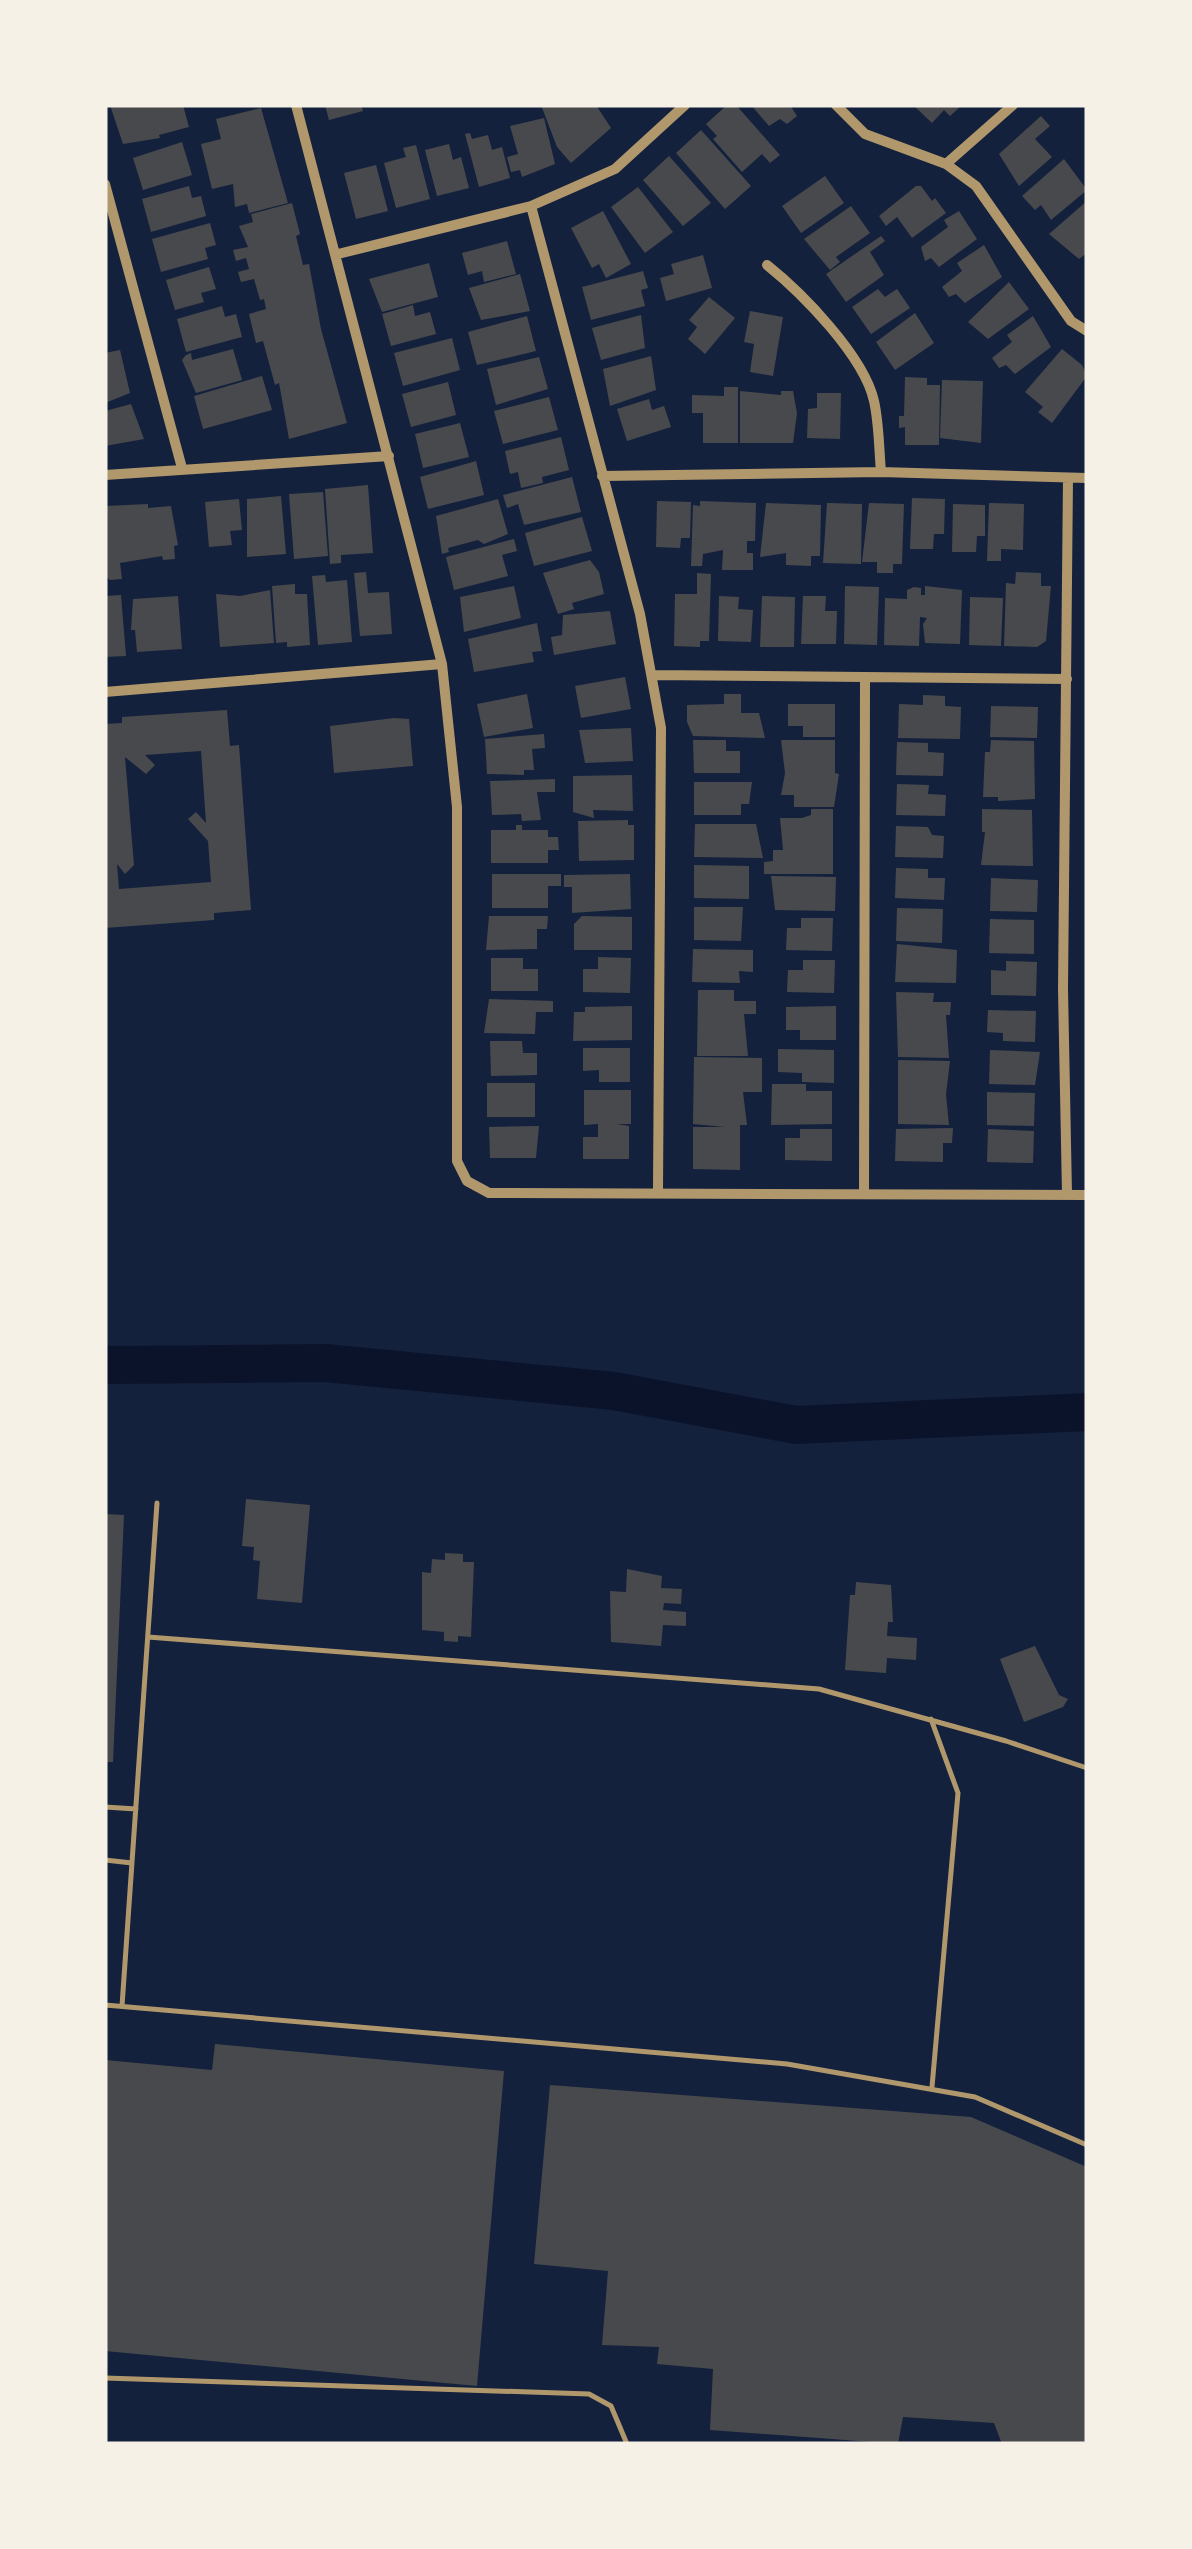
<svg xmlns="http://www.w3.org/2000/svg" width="1192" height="2549" viewBox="0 0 1192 2549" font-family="'Golos Text',sans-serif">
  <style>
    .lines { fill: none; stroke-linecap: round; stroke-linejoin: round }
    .river { stroke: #0b132b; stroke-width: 38 }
    .building { fill: #48494c; fill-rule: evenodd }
    .service { stroke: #b1986c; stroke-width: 5 }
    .minor { stroke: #b1986c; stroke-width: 10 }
  </style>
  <rect width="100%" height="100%" fill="#14213d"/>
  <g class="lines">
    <path class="river" d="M105 1365 325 1363 614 1391 796 1425 1087 1412"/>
  </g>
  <path class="building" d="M110 105H183L189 127 159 135 160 138 123 144Z
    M325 105H361L363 111 329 120Z
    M541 105H596L611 128 571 163 557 147Z
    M727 105H736L780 155 770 163 762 154 742 172 713 139 717 136 706 124Z
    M751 105H790L797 116 787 124 780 119 769 126Z
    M913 105H962L950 116 944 110 932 123Z
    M261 108 288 203 249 213 247 204 235 207 233 184 212 189 201 144 221 139 216 119Z
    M1041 116 1050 126 1035 139 1052 157 1019 186 999 154Z
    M544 118 555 164 522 177 520 170 511 172 507 157 518 154 510 126Z
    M701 130 751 186 725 209 676 153Z
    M470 133 472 139 488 135 492 150 502 147 510 178 479 187 465 134Z
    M182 142 192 175 143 190 133 158Z
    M449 144 453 160 461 157 469 188 437 196 425 150Z
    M416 145 430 199 396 208 384 163 406 157 403 148Z
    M669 156 711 203 683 226 643 180Z
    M1064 159 1087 190 1051 220 1041 205 1035 210 1022 196Z
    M376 165 388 211 356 219 344 173Z
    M825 176 844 203 801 233 782 206Z
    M189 186 192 198 201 196 206 216 151 232 142 199Z
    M916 186H921L932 201 935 198 946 213 912 238 897 217 886 226 879 216Z
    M638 187 673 232 645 253 611 207Z
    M1087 201V253L1079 259 1049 234Z
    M292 203 300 234 296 236 303 265 309 264 321 329 347 423 289 439 279 383 275 385 263 341 256 343 249 314 266 309 264 299 260 300 254 279 241 282 238 272 249 269 246 258 236 261 233 250 248 247 239 226 253 222 251 214Z
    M851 206 870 233 836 257 840 262 830 270 804 239Z
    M603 211 631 264 606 278 599 264 592 268 571 228Z
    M959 211 977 239 939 267 931 258 925 261 921 247 948 227 944 220Z
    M210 223 216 245 205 248 208 259 161 272 152 239Z
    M881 236 885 241 870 252 884 275 846 302 826 274Z
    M507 241 516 274 484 282 482 271 468 275 462 253Z
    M984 245 1002 277 965 303 956 294 949 297 942 287 962 271 957 263Z
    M703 255 712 288 666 301 660 278 674 274 671 264Z
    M429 263 438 297 382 312 369 279Z
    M209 267 216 289 201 293 204 302 175 310 166 280Z
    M643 271 648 288 641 290 645 306 591 320 582 287Z
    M520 274 530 311 481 320 469 288Z
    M1009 282 1029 309 988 339 968 322Z
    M878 289 885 297 897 289 910 308 871 334 852 307Z
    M709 297 735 318 705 354 688 339 697 327 689 320Z
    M413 305 415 316 430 312 436 334 391 346 382 314Z
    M222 306 225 317 236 314 242 337 186 352 177 319Z
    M750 311 783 317 773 376 750 372 754 344 744 342Z
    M915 313 934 343 895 370 876 342Z
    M641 315 645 348 601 360 592 328Z
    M527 316 536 351 477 365 468 332Z
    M1033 316 1051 347 1015 374 1006 365 999 368 992 358 1012 342 1007 335Z
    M452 338 460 370 403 386 394 353Z
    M233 349 242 380 196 393 182 360 186 355 191 353 192 360Z
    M1062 349 1082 365 1087 376 1052 423 1038 412 1043 407 1025 392Z
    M120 350 130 393 105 403V353Z
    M651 356 656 390 610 406 603 369Z
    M539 357 548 389 496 405 487 369Z
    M262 376 272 410 203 429 194 396Z
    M905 377 927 378V385H940L939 445H905V427L899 428V416H904Z
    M942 380 983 381 981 443 940 438Z
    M448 382 456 415 411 427 402 394Z
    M724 387H738V443H703V413H692V395L724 396Z
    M740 391 781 395V391H793L797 413 793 443H740Z
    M817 393H841L840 439 807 438 808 409 817 408Z
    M549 397 558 430 503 444 494 411Z
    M649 399 652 410 664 406 671 427 627 441 617 409Z
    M131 404 144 439 105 446V411Z
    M460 423 469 457 423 468 415 434Z
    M561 437 569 470 542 477 543 483 521 488 518 472 510 474 505 451Z
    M476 461 484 495 428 509 420 477Z
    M572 477 581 512 524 525 518 504 507 508 503 495Z
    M368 485 373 553 341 555V563L330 564 325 489Z
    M323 492 328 556 294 559 289 494Z
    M281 496 286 554 247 557V499Z
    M912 498 945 499 944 534H934L933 549H910Z
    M239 499 242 530 230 531 232 545 209 547 205 502Z
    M498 499 508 534 484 544 478 540 448 548 449 552 442 554 436 516Z
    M657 501 691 502 690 538H681L680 548 656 547Z
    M700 501 756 503 755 541H747V553H753V570H722L723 550 703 554 702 566H691L693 505 700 506Z
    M766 503 821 505 820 556H811V566L786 565V553L760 557Z
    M827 503 862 504 861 564 823 563Z
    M869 503 904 504 902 564H893V573H877V562H862Z
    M989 503 1024 504 1023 550 1001 549V561H987Z
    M148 504V508L171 506 178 545 174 546 175 559 163 560 162 556 120 563 122 579 110 580 105 576V506Z
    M953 504 985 505V536H977L976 552H952Z
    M582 517 592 551 534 566 525 533Z
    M514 539 517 551 502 555 508 576 454 590 446 557Z
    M590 560 599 572 604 594 572 603 574 609 558 614 543 573Z
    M366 572 368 593 389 592 392 634 360 636 354 573Z
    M1016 572 1041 573V586H1051L1046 641 1037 647 1004 646 1006 583 1015 584Z
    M697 573 711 574 709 641H700V647L674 646 675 594H697Z
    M325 575 326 582 347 580 352 642 318 645 312 576Z
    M295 584V594H307L310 645 287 647V642L276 643 272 586Z
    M514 586 521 618 464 632 460 597Z
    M845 586 879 587 877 645 844 644Z
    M925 586 962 590 960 644 925 643 923 624 927 618 920 617 919 646 884 645 885 598 907 599V590L914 587 921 588V595H925Z
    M270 590 274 643 220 647 216 594 240 596Z
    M121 595 126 656 105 657V596Z
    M178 596 182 649 137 652 135 630H131L133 599Z
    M719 596 739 597 738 609 753 610 751 642 718 641Z
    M762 596 795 597 794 647H760Z
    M803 596H826L825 611H837L836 644H801Z
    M970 597 1003 598 1001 646 969 645Z
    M610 611 616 644 554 655 551 637 562 635 563 615Z
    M537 623 542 651 532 652 534 662 474 672 468 639Z
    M625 677 631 709 581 718 575 686Z
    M527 694 533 728 484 737 477 704Z
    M724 694H741V713H759L765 738 693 736 687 722V705L724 704Z
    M923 695 945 696V706L961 707 960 739 898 738 899 704 923 705Z
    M788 704H835V737H803V726H788Z
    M991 706 1038 707 1037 738 990 737Z
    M227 710 230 746 239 745 251 910 214 913V920L105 928V724L122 723V717ZM201 751 206 823 196 812 188 819 208 841 211 882 119 889 117 864 125 874 134 865 125 757 146 774 155 765 145 755Z
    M394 718 409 719 413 766 334 773 330 726Z
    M631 728 633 761 585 763 579 730Z
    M544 734 545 748 532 749 534 770H524V775L487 774 485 739Z
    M693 740H726V751H740V773H694Z
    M781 740H835V773L839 774 834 807H794V795H781L785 773Z
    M991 740 1034 741 1035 799 998 801V797H983L985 752H990Z
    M897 742 928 743V752L944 753 943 776 896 775Z
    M632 775 633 811 593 810 594 818 573 812V776Z
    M555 779V792H537L541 820 522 821 521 814 492 815 490 781Z
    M694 782H752L749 804H741V815H694Z
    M897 784 929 785 928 794 946 795 945 816 896 815Z
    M811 809H833V874H764V862L773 861V850H783L780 818H802L811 815Z
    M982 809 1032 810 1033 866 981 865 985 832H982Z
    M628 820V825H634V860L579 861 578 821Z
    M695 824H756L763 858 694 857Z
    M516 825H522V830H548V837H558L559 850H548V863H491V830H516Z
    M896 826 928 827 932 835 944 836 943 858 895 857Z
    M694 865 749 866V899L694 898Z
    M896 868 928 869V878H945L944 900 895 898Z
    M492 874H561V886H548V908H492Z
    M630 874 631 909 572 913V887H564V875Z
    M771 876 836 877 835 911 775 910Z
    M991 878 1038 880 1037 912 990 911Z
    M694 907H743L741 941 694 940Z
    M897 908 943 909 942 943 896 941Z
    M489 916H548L547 929H537V949L486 950Z
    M582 916 632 917V950H574V924Z
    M801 918H833L832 951 786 950 787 928H801Z
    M990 919 1034 920V954L989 953Z
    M897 944 957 950 956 983 895 982Z
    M693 949 753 950V972L739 971 740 983 692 982Z
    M598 957 631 958 630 993 583 992V969H598Z
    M491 958H523V969H538V991H491Z
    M803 960H835L834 993 787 992 788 970H803Z
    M1006 961 1037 962 1036 996 991 995V970L1006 971Z
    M698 990H734V1001H756V1014H744L748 1056H697Z
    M896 992 934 993 933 1002H951L950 1015H946L949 1058 898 1057Z
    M489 999 553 1001V1012H536L535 1034 484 1033Z
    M632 1006V1040L573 1041 574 1012H585V1007Z
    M836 1006V1040H800V1030H786V1007Z
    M988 1010 1036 1011 1035 1042 1003 1041V1033L987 1032Z
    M490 1041H522L523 1053H537V1075L491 1076Z
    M583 1048H630V1082H599V1070L583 1071Z
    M778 1049 834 1050V1083L802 1082V1073L778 1072Z
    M990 1050 1040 1052 1035 1085 989 1084Z
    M694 1057 762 1058V1092H743L747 1125H740V1170L693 1169V1127H725L693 1124Z
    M898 1060 950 1061 946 1094 949 1125 898 1124Z
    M487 1083H535V1117H487Z
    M772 1084H806V1091H832V1124L771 1125Z
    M584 1090H631V1124H617L629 1126V1159H583V1137H598V1124L584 1125Z
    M987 1092 1035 1093 1034 1126 987 1125Z
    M539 1126 536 1158H490L489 1127Z
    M953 1128 952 1143H943V1162L895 1161 896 1129Z
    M800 1129H832V1161L785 1160V1138H800Z
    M988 1129 1034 1131 1033 1163 987 1162Z
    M246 1499 310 1505 302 1603 257 1599 260 1561 253 1560 254 1547 242 1546Z
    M105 1514 124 1515 113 1762H105Z
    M445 1553 463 1554V1562H474L471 1637 458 1636V1642L444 1641V1632L422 1630V1572L431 1573 432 1559 445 1560Z
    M627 1569 662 1576 661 1588 682 1589 681 1604 664 1603 663 1610 686 1612V1626L663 1625 661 1646 611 1642 610 1591 626 1592Z
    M856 1582 891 1585 893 1622H888L887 1636 917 1638 916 1660 887 1658 886 1673 845 1670 850 1595H855Z
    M1035 1646 1059 1695 1068 1699 1063 1707 1024 1722 1000 1659Z
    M215 2044 504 2071 477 2386 105 2351V2060L212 2070Z
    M550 2085 971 2117 1087 2167V2444H1002L994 2423 903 2417 898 2444 710 2430 713 2369 657 2364 659 2347 602 2345 608 2271 534 2264Z"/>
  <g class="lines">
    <path class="service" d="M148 1637 819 1689 1006 1741 1087 1768
      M931 1719 958 1793 932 2087
      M105 1807 136 1809
      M105 1860 132 1863
      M105 2005 787 2064 975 2097 1087 2145
      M122 2006 157 1503
      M105 2378 589 2394 611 2406 627 2444"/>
    <path class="minor" d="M296 105 442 664 457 807V1161L467 1181 489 1193 1087 1195
      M836 105 865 134 946 164 976 186 1071 321 1087 331
      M946 164 1013 105
      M105 184 182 468
      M531 206 640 614 661 728 658 1190
      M338 254 531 206 615 169 685 105
      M767 265C802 293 864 356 874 401 879 423 879 449 881 472
      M105 475 389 456
      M602 476 881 472 1087 478
      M653 675 1067 679
      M105 692 442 664
      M864 1193 865 679
      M1067 1194 1063 989 1068 478"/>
  </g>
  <rect width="1192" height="2549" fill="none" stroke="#f6f1e7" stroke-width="215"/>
</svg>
